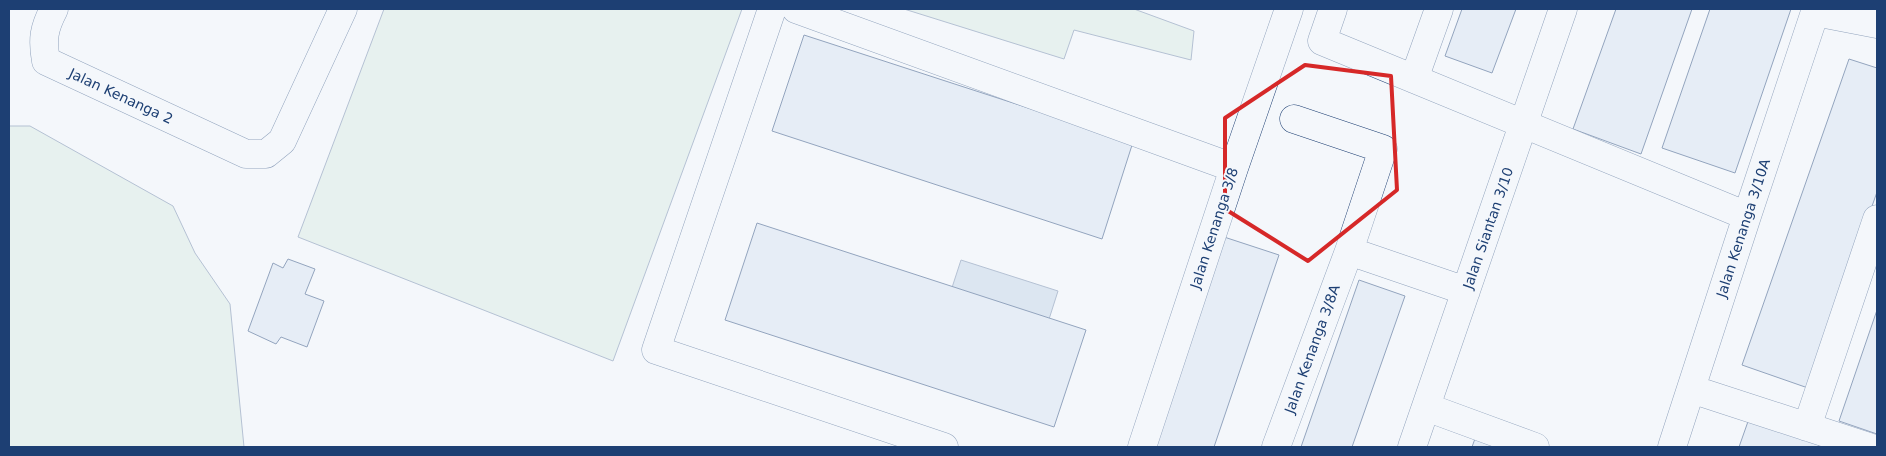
<svg xmlns="http://www.w3.org/2000/svg" width="1886" height="456" viewBox="0 0 1886 456" font-family="'DejaVu Sans',sans-serif">
  <style>
    .green { fill: #d7e8df; stroke: #687fa3 }
    .water { fill: #bed0e5; stroke: #687fa3 }
    .building { fill: #d5e0f0; stroke: #1d3f73 }
    .lines { fill: none; stroke-linecap: round; stroke-linejoin: round }
    .minor-casing { stroke: #1d3f73; stroke-width: 29 }
    .minor { stroke: #f4f7fb; stroke-width: 28 }
    .marked { fill: none; stroke: #d62828; stroke-width: 4; stroke-linejoin: round }
    .labels { text-anchor: middle; dominant-baseline: central; stroke-width: 4; stroke-linejoin: round; paint-order: stroke }
    .street-label { font-size: 14px; fill: #1d3f73; stroke: #f4f7fb }
  </style>
  <rect width="100%" height="100%" fill="#f4f7fb"/>
  <path class="green" d="M384 9H742L613 361 298 237Z
    M904 9H1134L1194 31 1191 60 1074 30 1064 59Z
    M9 126H30L173 206 195 253 230 304 244 447H9Z"/>
  <path class="water" d="M961 260 1058 291 1043 338 946 306Z"/>
  <path class="building" d="M1462 9H1516L1492 73 1445 56Z
    M1616 9H1692L1641 154 1573 129Z
    M1710 9H1791L1735 173 1662 148Z
    M804 35 1133 142 1102 239 772 131Z
    M1849 59 1877 68V192L1808 388 1742 365Z
    M757 223 1086 330 1054 427 725 320Z
    M1218 235 1279 255 1214 447H1146Z
    M288 259 315 269 305 294 324 301 307 347 281 337 276 344 248 331 273 263 283 268Z
    M1359 280 1405 296 1352 447H1301Z
    M1877 310V434L1839 421Z
    M1751 413 1821 438 1818 447H1739Z
    M1477 433 1520 447H1472Z"/>
  <g class="lines">
    <g class="minor-casing">
      <path id="minor" d="M54 9C44 28 42 39 46 61L246 154H266L282 141 343 9
        M772 9 656 350 944 447
        M796 9 1234 168
        M1333 9 1322 41 1747 216
        M1815 12 1877 24
        M1414 79 1439 9
        M1294 119 1383 149 1349 251 1466 291
        M1691 389 1869 447
        M1426 407 1535 447
        M1807 427 1877 219
        M1142 447 1234 168 1289 9
        M1276 447 1349 251
        M1412 447 1563 9
        M1672 447 1747 216 1816 9"/>
    </g>
    <use href="#minor" class="minor"/>
  </g>
  <path d="M0 0H1886V456H0ZM1305 65 1391 76 1397 190 1308 261 1225 209V118Z" fill="#f4f7fb" fill-opacity=".55" fill-rule="evenodd"/>
  <path class="marked" d="M1305 65 1391 76 1397 190 1308 261 1225 209V118Z"/>
  <g class="labels">
    <g class="street-label">
      <text transform="translate(121 96) rotate(25)">Jalan Kenanga 2</text>
      <text transform="translate(1214 228) rotate(-72)">Jalan Kenanga 3/8</text>
      <text transform="translate(1488 228) rotate(-71)">Jalan Siantan 3/10</text>
      <text transform="translate(1743 228) rotate(-72)">Jalan Kenanga 3/10A</text>
      <text transform="translate(1312 349) rotate(-70)">Jalan Kenanga 3/8A</text>
    </g>
  </g>
  <rect width="1886" height="456" fill="none" stroke="#1d3f73" stroke-width="20"/>
</svg>
